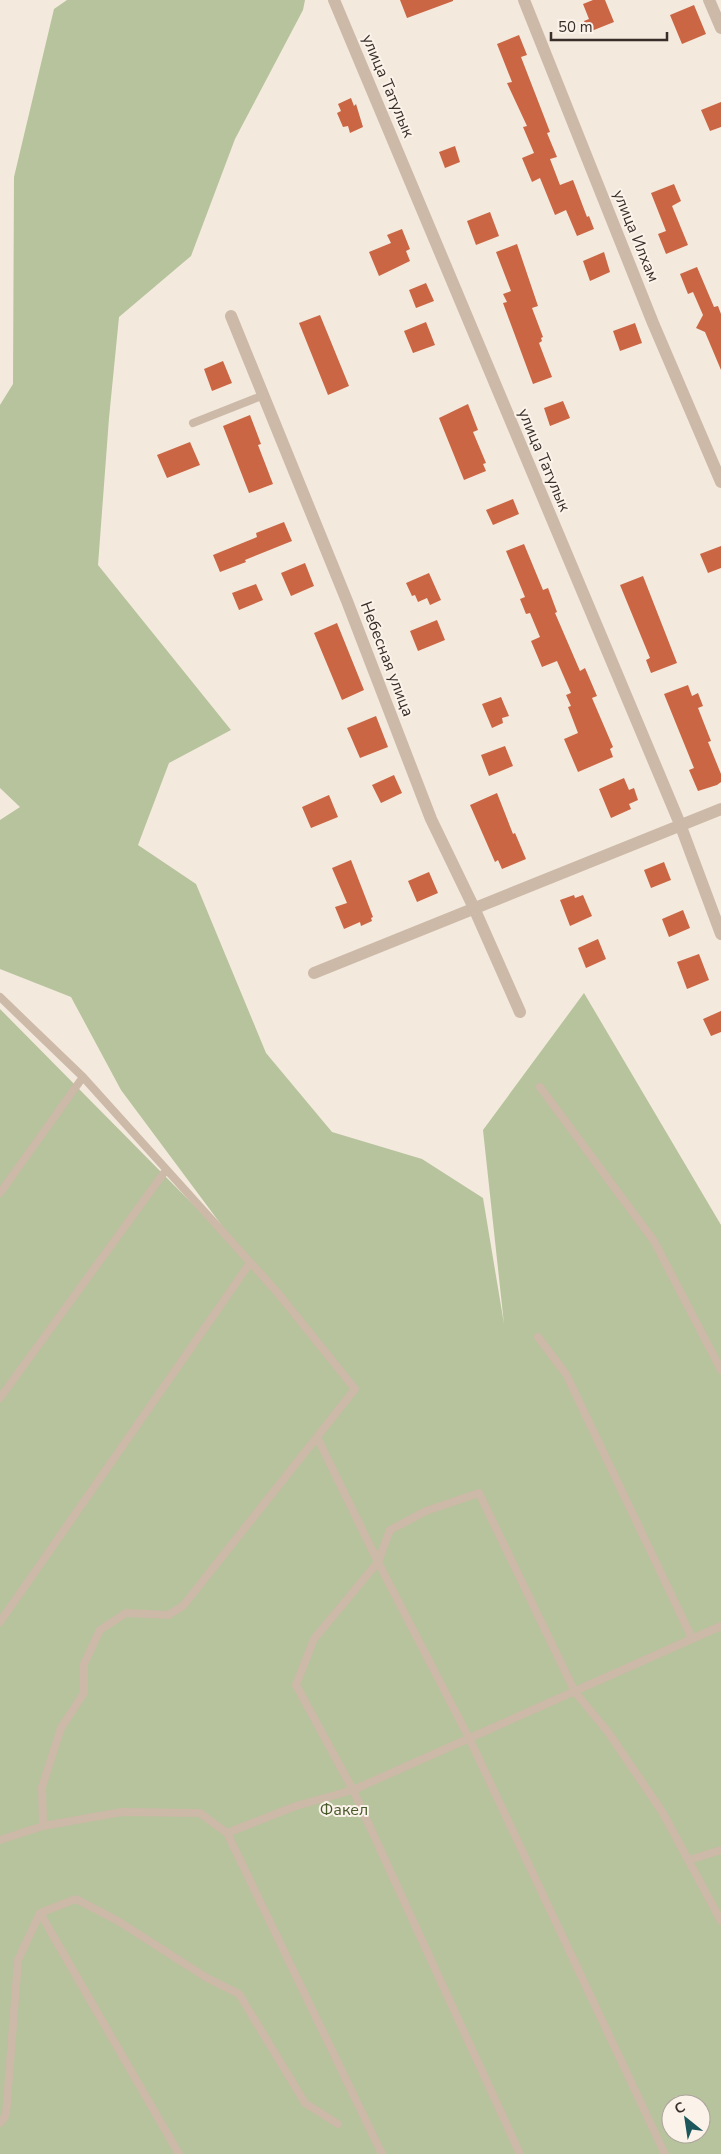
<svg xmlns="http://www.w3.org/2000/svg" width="721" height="2154" viewBox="0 0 721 2154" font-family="'Nunito Sans',sans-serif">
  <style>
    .green { fill: #b6c39c; fill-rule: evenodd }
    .building { fill: #ca6644 }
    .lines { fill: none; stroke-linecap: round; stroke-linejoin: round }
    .service { stroke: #ccb9a8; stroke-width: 8 }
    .minor { stroke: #ccb9a8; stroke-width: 12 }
    .labels { text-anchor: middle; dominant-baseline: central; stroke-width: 4; stroke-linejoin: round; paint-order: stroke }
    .street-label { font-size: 16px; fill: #392e29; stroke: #fbf3ea }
    .park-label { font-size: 16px; fill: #47582b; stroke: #fbf3ea }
  </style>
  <rect width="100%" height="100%" fill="#f3e9dd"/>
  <path class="green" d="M67 0H305L303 10 235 139 191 256 119 317 109 418 98 565 231 730 169 763 138 845 196 884 266 1053 332 1132 422 1159 483 1198 504 1324 483 1130 584 993 721 1225V2154H0V1009L246 1258 121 1090 71 997 0 969V820L20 807 0 788V405L13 384 14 177 54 9ZM671 2104H701V2134H671Z"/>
  <path class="building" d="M400 0H453V1L407 18Z
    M593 0H605L614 22 589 32 584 21 589 19 583 4Z
    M694 5 706 34 682 44 670 15Z
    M519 35 527 55 521 57 550 132 547 133 557 157 550 159 560 185 573 180 587 217 589 216 594 229 577 236 566 210 555 215 540 178 532 182 522 158 534 153 523 127 527 126 507 83 512 82 497 44Z
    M351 98 354 106 356 104 363 127 350 133 348 126 343 127 337 113 341 111 338 104Z
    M721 102V127L710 131 701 110Z
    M455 146 460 162 445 168 439 152Z
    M674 184 681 201 672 206 688 245 666 254 658 234 666 231 651 193Z
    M490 212 499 236 476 245 467 221Z
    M402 229 410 249 406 251 410 261 379 276 369 252 391 243 387 235Z
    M517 244 538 306 532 308 543 337 541 338 542 341 539 343 552 377 533 384 503 303 507 302 503 294 511 291 496 252Z
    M604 252 610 272 590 281 583 261Z
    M697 267 714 307 718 306 721 314V370L705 332 696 328 703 315 693 292 688 294 680 274Z
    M426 283 434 301 416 308 409 290Z
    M320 315 349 386 328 395 299 323Z
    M426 322 435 345 413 353 404 331Z
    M635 323 642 343 620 351 613 331Z
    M223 361 232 383 212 391 204 369Z
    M563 401 570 418 550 426 544 408Z
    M468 404 478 430 473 432 486 463 483 464 486 471 464 480 439 418Z
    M250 415 261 444 258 445 273 484 249 493 223 426Z
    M190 442 200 465 167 478 157 455Z
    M513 499 519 514 493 525 486 510Z
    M284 522 292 541 245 560 246 562 220 572 213 555 257 537 256 533Z
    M524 544 543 590 548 588 557 612 555 613 580 671 585 668 597 696 592 698 613 747 610 749 613 757 578 772 564 739 578 733 568 707 571 706 566 695 571 693 557 661 542 667 531 641 540 637 530 613 526 614 520 599 525 597 506 551Z
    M721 546V568L708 573 700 554Z
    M305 563 314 586 291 596 281 573Z
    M429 573 441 600 430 605 427 598 418 602 415 595 412 596 406 583Z
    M643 576 677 663 651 673 646 660 650 658 620 585Z
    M256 584 263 600 239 610 232 593Z
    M437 620 445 640 418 651 410 631Z
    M337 623 364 690 342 700 314 633Z
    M688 685 692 696 698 693 703 706 698 708 711 741 708 742 721 774V782L717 785 698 791 689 770 694 768 664 694Z
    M501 697 509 716 502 718 503 723 492 728 482 704Z
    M376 716 388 747 360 758 347 728Z
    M505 746 513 766 489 776 481 755Z
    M394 775 402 793 381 803 372 785Z
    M624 778 629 790 634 788 638 800 629 804 631 809 611 818 599 789Z
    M497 793 513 834 515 833 526 859 502 869 498 860 495 862 470 805Z
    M329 795 338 817 311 828 302 807Z
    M351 860 373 917 371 918 372 921 361 926 360 922 344 929 335 907 347 903 332 868Z
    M664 862 671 880 651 888 644 870Z
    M429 872 438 893 417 902 408 881Z
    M574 895 575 898 583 895 592 916 570 926 560 900Z
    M683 910 690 928 669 937 662 919Z
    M598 939 606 959 586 968 578 948Z
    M699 954 709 980 687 989 677 962Z
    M721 1011V1032L711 1036 703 1019Z"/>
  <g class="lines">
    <path class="service" d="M193 423 264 395
      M0 997 83 1077 277 1292 355 1389 317 1437 378 1562 314 1639 296 1685 353 1790 520 2154
      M540 1087 654 1241 721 1370
      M0 1193 83 1077
      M538 1337 566 1374 692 1638
      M0 1398 166 1170
      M0 1622 250 1263
      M43 1826 42 1787 61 1728 84 1693V1664L100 1630 126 1613 168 1615 183 1606 317 1437
      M227 1833 296 1806 353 1790 721 1626
      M0 1840 43 1826 122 1812 200 1813 227 1833 382 2154
      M689 1860 721 1850
      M40 1913 179 2154
      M0 2123 6 2115 18 1960 40 1913 76 1899 118 1921 207 1978 239 1994 305 2103 338 2124
      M665 2154 470 1740 378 1562 390 1530 426 1511 479 1493 575 1692 608 1732 663 1813 721 1921"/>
    <path class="minor" d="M334 0 680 824 721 934
      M524 0 653 323 721 482
      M709 0 721 28
      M231 316 347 601 431 819 474 908 520 1012
      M314 973 721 809"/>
  </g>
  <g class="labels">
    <g class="street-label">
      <text transform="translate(388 86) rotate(67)">улица Татулык</text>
      <text transform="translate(636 236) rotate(68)">улица Илхам</text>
      <text transform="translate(544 460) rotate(67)">улица Татулык</text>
      <text transform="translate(387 659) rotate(69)">Небесная улица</text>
    </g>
    <g class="park-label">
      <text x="344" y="1810">Факел</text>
    </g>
  </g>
  <g transform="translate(686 2119) rotate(330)"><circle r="24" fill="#fbf3ea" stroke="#ada49d"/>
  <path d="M0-4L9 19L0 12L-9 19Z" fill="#1c575c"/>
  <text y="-8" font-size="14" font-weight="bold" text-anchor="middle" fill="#392e29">С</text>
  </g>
  <path d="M551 32v8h116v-8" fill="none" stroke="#392e29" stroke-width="2.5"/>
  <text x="558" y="32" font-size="15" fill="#392e29" stroke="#fbf3ea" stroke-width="4" paint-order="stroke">50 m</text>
</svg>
